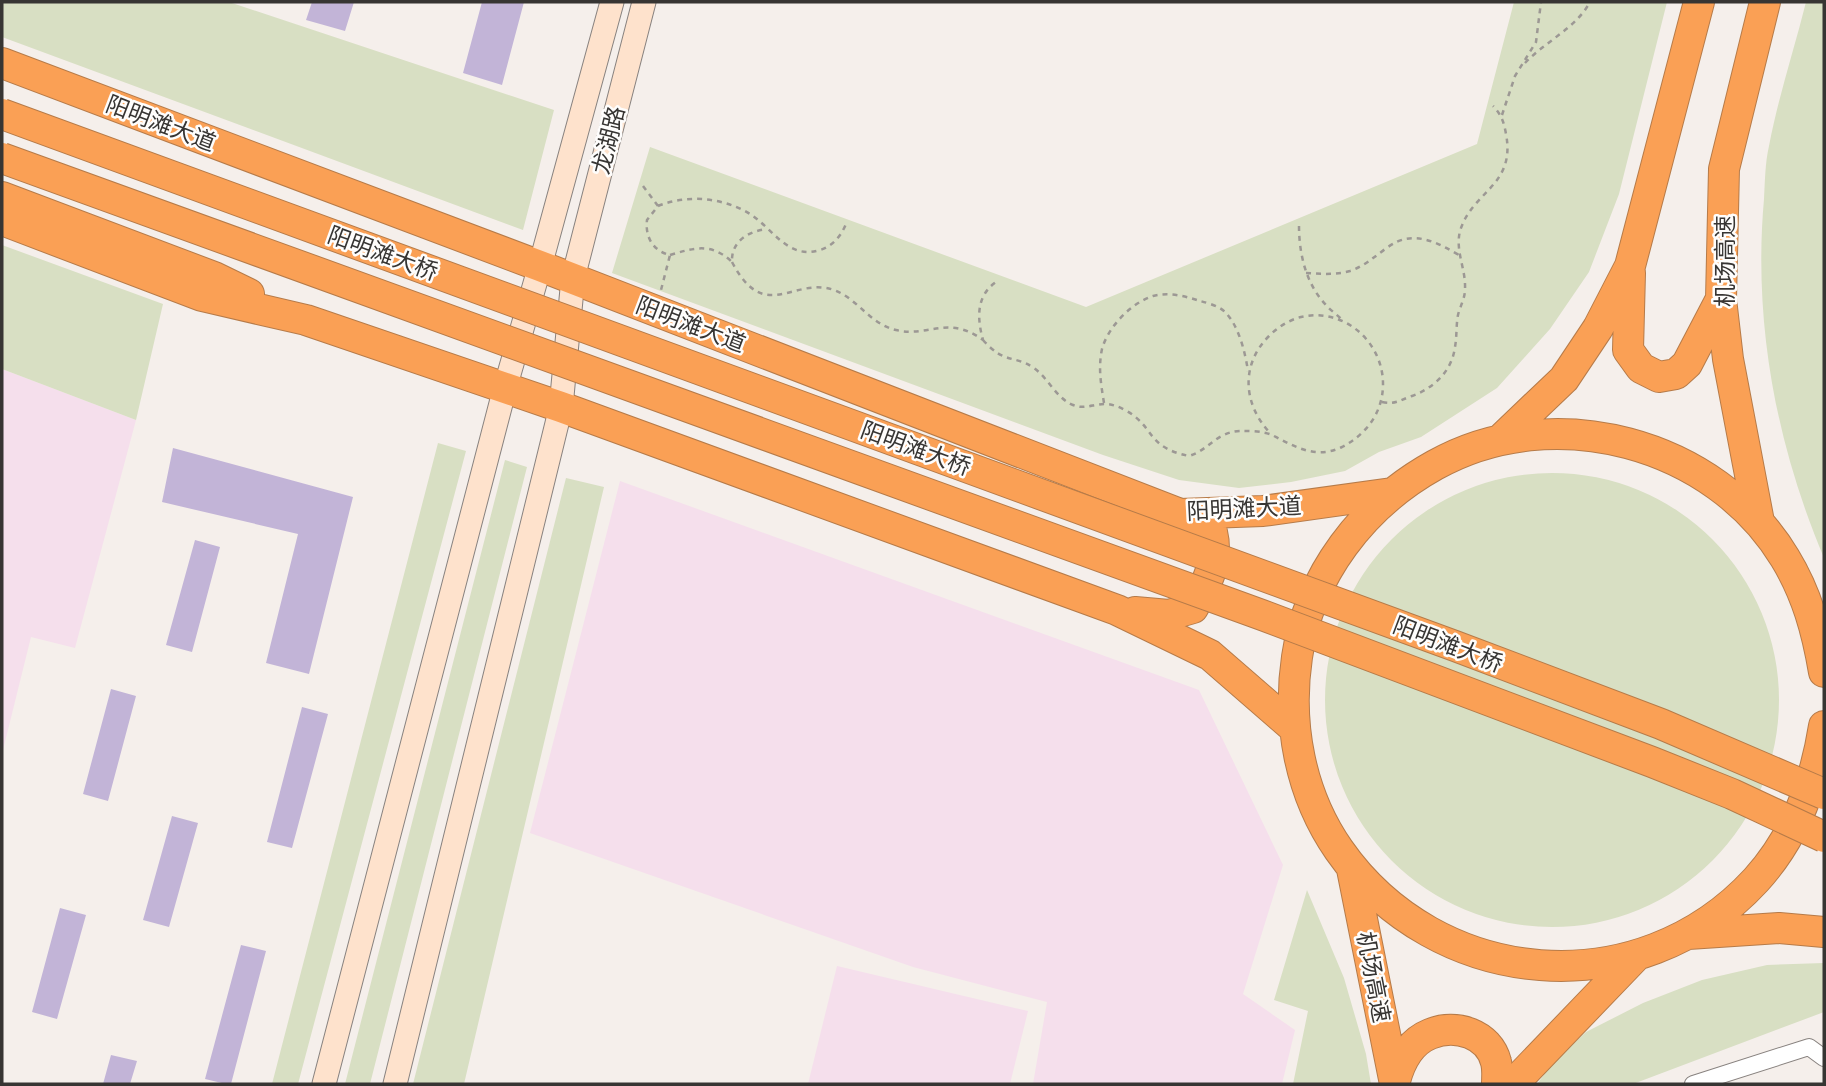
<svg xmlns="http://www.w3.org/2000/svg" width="1826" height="1086" viewBox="0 0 1826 1086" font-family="'Archivo Narrow','Noto Sans SC',sans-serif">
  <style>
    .industrial { fill: #f5dfec }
    .green { fill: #d8dfc3 }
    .building { fill: #c2b4d7 }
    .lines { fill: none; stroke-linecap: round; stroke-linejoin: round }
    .street-casing { stroke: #88827f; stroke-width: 18 }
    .secondary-casing { stroke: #88827f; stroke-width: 25 }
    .highway-casing { stroke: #b67b49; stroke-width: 32 }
    .path { stroke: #9c9894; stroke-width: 2.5; stroke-dasharray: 5 5; stroke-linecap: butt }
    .street { stroke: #fff; stroke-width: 16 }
    .secondary { stroke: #fee2cc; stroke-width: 23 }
    .highway { stroke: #faa055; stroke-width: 30 }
    .highway-bridge-casing { stroke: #b67b49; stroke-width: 32; stroke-linecap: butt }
    .highway-bridge { stroke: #faa055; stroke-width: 30 }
    .labels { text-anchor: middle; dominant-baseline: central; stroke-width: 5; stroke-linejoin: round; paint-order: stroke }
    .street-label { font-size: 23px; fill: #373533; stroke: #fefdfc }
  </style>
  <rect width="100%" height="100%" fill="#f5efeb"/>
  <path class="industrial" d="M2 369 136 420 75 648 31 637 2 754Z
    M620 481 1199 690 1283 865 1243 994 1295 1030 1282 1084H1033L1047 1002 913 967 530 833Z
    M837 966 1028 1011 1010 1084H808Z"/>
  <path class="green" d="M2 2H229L554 110 523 230 2 37Z
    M1514 2H1667L1619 194 1589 272 1550 329 1497 388 1421 437 1379 452 1345 471 1291 482 1239 488 1179 480 1103 455 612 273 650 147 1086 307 1477 144Z
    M1806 2H1824V558C1776 444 1753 322 1764 199 1765 182 1765 163 1769 146 1778 98 1794 50 1806 2Z
    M2 245 163 304 136 420 2 369Z
    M438 443 466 451 298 1084H272Z
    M505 460 527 467 370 1084H345Z
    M1325 700a227 227 0 1 1 454 0a227 227 0 1 1-454 0Z
    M566 478 604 487 464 1084H413Z
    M1307 890 1344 978 1366 1054 1371 1084H1293L1308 1011 1274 1000Z
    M1824 963V1012L1633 1084H1537L1555 1060 1586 1032 1643 1003 1702 980 1767 965Z"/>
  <path class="building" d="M312 2H354L345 31 306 20Z
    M482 2H524L502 85 463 73Z
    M173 448 353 497 309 674 266 663 298 534 162 502Z
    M195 540 220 547 192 652 166 645Z
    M111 689 136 696 108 801 83 794Z
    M302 707 328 714 292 848 267 842Z
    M172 816 198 823 169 927 143 920Z
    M60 908 86 915 57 1019 32 1012Z
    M241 945 266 951 231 1084H226L205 1079Z
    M111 1055 137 1061 130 1084H103Z"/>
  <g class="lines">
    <g class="street-casing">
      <path id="street" d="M1693 1084 1809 1047 1824 1058"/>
    </g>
    <g class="secondary-casing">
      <path id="secondary" d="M324 1084 505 388 540 266 612 2
        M395 1084 561 407 573 278 644 2"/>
    </g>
    <g class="highway-casing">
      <path id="highway" d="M2 63 540 266 1180 514 1263 511 1392 493
        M2 197 214 277 249 294
        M2 220 202 296 306 320 561 407 1117 610 1210 655 1294 728
        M1630 273 1628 350 1641 368 1659 377 1676 374 1687 364 1721 299
        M1500 440 1564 379 1598 328 1630 266 1699 2
        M1759 522 1728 359 1721 299 1724 169 1765 2
        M1135 612 1169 615 1193 608C1207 584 1219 561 1212 532L1180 514
        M1824 672C1817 631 1807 594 1785 558 1715 442 1553 399 1435 465 1363 505 1309 575 1297 657 1287 724 1300 794 1339 850 1437 990 1639 1007 1756 880 1796 836 1815 783 1824 726
        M1352 869 1395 1084
        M1688 934 1779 928 1824 932
        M1395 1081C1400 1062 1410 1042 1430 1034 1456 1023 1489 1034 1496 1062 1498 1069 1497 1077 1497 1084
        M1513 1084 1637 955"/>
    </g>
    <path class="path" d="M1525 63C1546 41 1576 28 1590 2
      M1502 115 1515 76 1536 42 1541 2
      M643 186 658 206 647 220C645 237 653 251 670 255L661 290
      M658 206C685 195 717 197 743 210 771 223 785 261 820 250 833 246 841 236 846 224
      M1299 226C1299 254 1306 284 1326 305 1331 311 1338 315 1343 321
      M670 255C694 248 711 242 732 262 731 241 749 231 767 229
      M732 262C765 325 793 276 834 290 858 299 870 324 896 330 928 338 947 314 983 340 977 318 976 296 996 282
      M1306 273C1321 274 1336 275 1350 271 1365 266 1375 256 1388 247 1413 229 1436 242 1459 255
      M983 340C1005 365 1013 354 1034 368 1049 379 1056 398 1073 405 1090 412 1100 396 1125 410 1156 427 1145 447 1189 456 1209 450 1216 432 1240 431 1250 431 1263 431 1272 435 1294 446 1315 460 1342 447 1367 434 1383 412 1383 384 1383 342 1344 307 1301 317 1289 320 1278 327 1269 336 1240 365 1243 405 1271 434
      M1382 402C1395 405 1400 400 1412 396 1434 388 1452 371 1455 347 1457 336 1456 325 1458 315 1460 306 1465 299 1465 289 1466 269 1455 251 1460 231 1472 191 1516 186 1506 134 1504 122 1501 114 1493 106
      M1104 403C1101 384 1098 368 1102 349 1108 327 1131 303 1153 296 1169 292 1185 296 1200 301 1208 303 1219 306 1225 312 1239 326 1245 352 1248 371"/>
    <use href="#street" class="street"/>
    <use href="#secondary" class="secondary"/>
    <use href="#highway" class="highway"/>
    <g class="highway-bridge-casing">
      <path id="highway-bridge" d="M2 114 1455 646 1661 724 1824 794
        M2 158 1262 615 1652 762 1732 794 1824 837"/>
    </g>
    <use href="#highway-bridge" class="highway-bridge"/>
  </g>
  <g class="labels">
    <g class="street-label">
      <text transform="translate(161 123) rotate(21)">阳明滩大道</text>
      <text transform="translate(608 140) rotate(-76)">龙湖路</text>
      <text transform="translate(383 253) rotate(20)">阳明滩大桥</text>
      <text transform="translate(1724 261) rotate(-90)">机场高速</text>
      <text transform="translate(691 324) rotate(21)">阳明滩大道</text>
      <text transform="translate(916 448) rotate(20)">阳明滩大桥</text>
      <text transform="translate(1244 508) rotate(-3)">阳明滩大道</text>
      <text transform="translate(1448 644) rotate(21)">阳明滩大桥</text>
      <text transform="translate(1374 977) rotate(79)">机场高速</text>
    </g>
  </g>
  <rect width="1826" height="1086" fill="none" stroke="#373533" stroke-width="7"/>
</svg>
